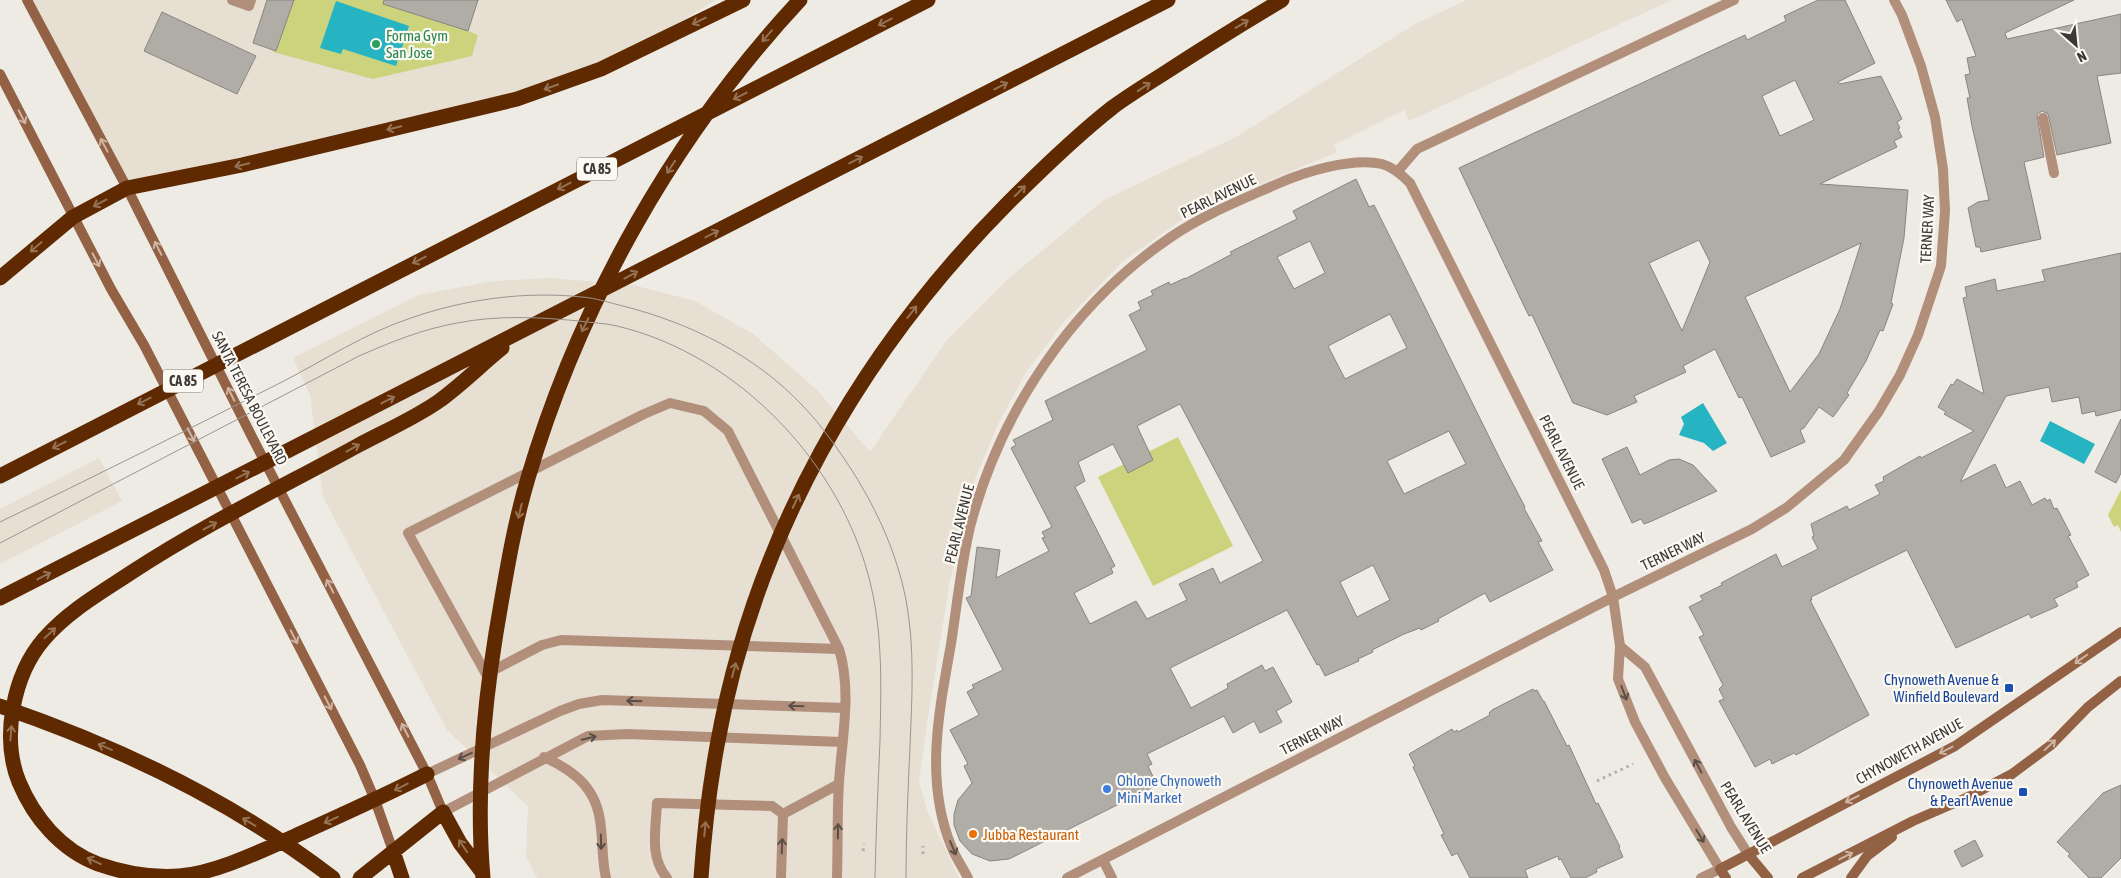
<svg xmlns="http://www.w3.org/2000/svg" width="2121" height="878" viewBox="0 0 2121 878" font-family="'Asap Condensed',sans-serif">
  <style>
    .built { fill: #e6dfd2 }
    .green { fill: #cbd47d }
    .water { fill: #26b4c3 }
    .building { fill: #b0ada7; stroke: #888580; fill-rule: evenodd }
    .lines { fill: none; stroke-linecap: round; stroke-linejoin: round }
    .path { stroke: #b0aea9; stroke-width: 3; stroke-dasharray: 2.5 4; stroke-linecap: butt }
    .lane { stroke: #b28f7b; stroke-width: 10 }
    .street { stroke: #b28f7b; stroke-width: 10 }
    .secondary { stroke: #936144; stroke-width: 10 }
    .highway { stroke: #5f2a01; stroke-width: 15 }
    .tram { stroke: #999692; stroke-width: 1 }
    .oneway { stroke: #967255 }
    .oneway2 { stroke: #cdb4a4 }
    .oneway3 { stroke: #594e48 }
    .leisure-dot { fill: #2e9e5b; stroke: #fcf8f2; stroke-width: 2 }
    .transit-dot { fill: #1a4fb4; stroke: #fcf8f2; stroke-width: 2 }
    .shop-dot { fill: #3f7fe0; stroke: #fcf8f2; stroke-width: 2 }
    .food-dot { fill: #e8710a; stroke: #fcf8f2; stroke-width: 2 }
    .labels { text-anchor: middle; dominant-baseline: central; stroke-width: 4.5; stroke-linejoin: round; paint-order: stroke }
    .shield { fill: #fcf8f2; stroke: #75726f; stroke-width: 1 }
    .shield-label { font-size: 14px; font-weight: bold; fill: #3b3937 }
    .leisure-label { font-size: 15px; fill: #27864d; stroke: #fcf8f2; text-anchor: start }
    .street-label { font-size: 15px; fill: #3b3937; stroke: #fcf8f2 }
    .transit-label { font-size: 15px; fill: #164399; stroke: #fcf8f2; text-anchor: end }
    .shop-label { font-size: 15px; fill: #366cbe; stroke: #fcf8f2; text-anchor: start }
    .food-label { font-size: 15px; fill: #c56008; stroke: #fcf8f2; text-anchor: start }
  </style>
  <rect width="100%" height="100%" fill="#eeebe5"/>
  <path class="built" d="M27 0H716L601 69 518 99 127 188Z
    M1467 0H1672L1409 121 1404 110 1334 145 1337 152 1191 213 1122 262 1063 323 1025 374 999 422 975 479 950 580 929 710 919 782 927 810 959 878H537L526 856 528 806 447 730 323 497 310 395 293 358 418 295 494 281 552 278 633 285 695 301 753 334 816 389 870 452 947 340 1009 278 1104 200 1236 137 1415 24Z
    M99 458 122 501 0 564V509Z"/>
  <path class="green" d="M290 0H478L468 31 478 35 472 56 373 79 273 52Z
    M1178 437 1233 546 1153 586 1098 477Z
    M2121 490V532L2118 525 2114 527 2108 515Z"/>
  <path class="water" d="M336 1 409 26 396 66 343 49 341 54 320 48Z
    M1703 403 1727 443 1713 451 1704 443 1679 435 1684 424 1681 417Z
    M2050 421 2095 444 2084 464 2040 441Z"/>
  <path class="building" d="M267 0H294L276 51 253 43Z
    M384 0H478L468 31 383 4Z
    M1818 0H1845L1875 63 1838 82 1839 84 1881 76 1902 119 1897 122 1900 128 1898 129 1902 137 1894 141 1897 147 1820 184 1908 190 1904 238 1891 303 1893 304 1883 331 1880 330 1866 361 1847 393 1849 395 1833 417 1819 407 1804 428 1800 430 1805 442 1771 457 1742 397 1739 398 1715 349 1683 366 1686 372 1634 396 1637 402 1607 415 1573 403 1532 315 1529 316 1524 306 1459 168 1745 35 1747 40 1786 21 1784 16ZM1795 80 1814 120 1780 136 1762 96ZM1699 240 1710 262 1682 331 1649 263ZM1861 243 1840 309 1819 354 1790 392 1745 297Z
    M1946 0H2074L2005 33 2007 39 2121 14V73L2097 76 2111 143 2057 155 2048 114 2042 111 2037 115 2044 157 2024 162 2041 239 1981 252 1980 247H1976L1968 208 1978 202 1989 200 1972 126 1967 98H1970L1965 75 1970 74 1967 58 1976 56 1962 19 1957 22Z
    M162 12 256 56 237 94 144 51Z
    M1356 179 1369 207 1374 205 1413 283 1502 463 1525 507 1524 508 1542 541 1538 542 1553 570 1490 602 1485 593 1438 619 1439 621 1421 630 1420 628 1404 634 1372 650 1373 652 1358 659 1359 661 1325 676 1319 664 1317 665 1287 610 1170 668 1191 708 1228 688 1227 684 1262 665 1265 671 1273 667 1292 702 1276 711 1282 722 1260 733 1254 721 1233 733 1224 716 1147 754 1152 764 1148 766 1157 785 1009 859 990 861 972 854 960 841 954 825V814L958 800 972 783 964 766 968 764 950 730 979 715 967 692 974 688 972 685 1003 670 966 598 971 596 977 547 1000 550 996 578 1049 551 1042 538 1045 537 1042 532 1052 527 1011 448 1016 445 1013 440 1053 420 1045 401 1147 350 1129 315 1141 309 1138 302 1153 295 1151 291 1169 282 1170 285 1185 278V279L1232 254 1230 252 1297 219 1293 211ZM1310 241 1325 273 1294 289 1277 257ZM1390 314 1407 348 1345 379 1328 346ZM1180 404 1263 561 1220 583 1213 568 1179 584 1187 600 1147 619 1136 601 1090 624 1074 593 1113 573 1111 568 1115 566 1075 487 1085 481 1078 462 1113 444 1128 473 1153 460 1137 426ZM1449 431 1466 464 1404 494 1387 461ZM1373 565 1390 600 1357 617 1340 582Z
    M2121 253V410L2096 416 2095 411 2082 414 2079 397 2052 402 2049 387 2006 396 1960 482 1995 464 2006 488 2020 481 2032 505 2045 498 2047 501 2050 499 2054 509 2057 508 2071 535 2068 536 2089 575 2076 582 2078 587 2054 599 2058 606 2031 618 2029 614 1956 648 1907 550 1811 597 1812 600H1810L1869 715 1796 755 1794 753 1772 764 1770 759 1755 767 1719 701 1724 699 1719 689 1723 685 1699 637 1704 635 1689 607 1703 600 1700 596 1722 585 1721 583 1776 554 1782 567 1818 549 1812 537 1814 536 1811 524 1847 506 1849 510 1880 494 1875 485 1884 481 1883 477 1920 456 1921 458 1974 431 1944 414 1946 412 1938 407 1951 384 1953 385 1957 379 1984 394 1963 298 1967 297 1965 287 1995 279 1997 291 2045 281 2042 270Z
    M2121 419V473L2116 483 2095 472Z
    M1627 447 1640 475 1669 460 1679 459 1693 465 1717 491 1652 521 1644 524 1641 519 1632 523 1602 459Z
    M1533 689 1534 691 1537 690 1543 701H1544L1567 746 1569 745 1596 804 1598 803 1620 847 1619 848 1623 857 1596 869 1597 872 1585 878H1571L1561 859 1559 860 1558 856 1525 870 1528 878H1470L1457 853 1452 856 1441 835 1444 834 1413 767 1415 766 1409 754 1452 729 1454 732 1457 730 1458 732 1490 715 1489 713 1492 710Z
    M2121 785V858L2101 878H2089L2068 856 2070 854 2057 842 2103 793Z
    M1975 840 1983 856 1962 867 1954 851Z"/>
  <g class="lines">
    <path class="path" d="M1597 781 1633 764
      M863 851 864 844
      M923 854V846"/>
    <path class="lane" d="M232 0 249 6 251 0
      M2043 118 2054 173
      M1398 171 1417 149 1734 0
      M544 757C577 772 598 790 601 828 603 845 602 861 606 878
      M427 774 560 711 579 704 602 700 845 708
      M443 812 588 736 627 734 842 742
      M783 814 839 784
      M1103 860 1112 878
      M667 878C649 857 656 829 657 803L772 806 783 814
      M781 878 783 814
      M837 878C838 846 837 814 839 782 842 738 852 691 839 649L728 431 704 411 670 403 644 414 408 533 486 674 542 645 561 640 839 649"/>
    <path class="street" d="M1620 646 1645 667 1731 827 1748 854
      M968 878C963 868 956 858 952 848 924 781 939 712 951 644 957 605 961 565 970 527 1000 412 1072 304 1171 237 1203 215 1241 200 1277 184 1304 172 1352 157 1382 164 1393 167 1402 175 1410 183L1604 570 1613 597 1620 646 1618 679 1635 722 1665 778 1720 869 1701 878
      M1067 878 1613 597 1752 529 1786 508 1844 460 1879 411 1900 375 1918 335 1941 266 1945 211 1943 169 1935 117 1921 66 1902 15 1894 0"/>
    <path class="secondary" d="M27 0 127 188 252 437 427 774 443 812
      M0 74 111 289 144 345 360 765 375 800 393 851
      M1748 854 1768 878
      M1726 878 1720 869 1955 746 2121 632
      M1802 878 1913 821 1966 798 2012 774 2051 745 2088 707 2121 681
      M1851 878 1867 856 1892 837"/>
    <path class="highway" d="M0 278 73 217 127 188 242 165 517 99 601 69 743 0
      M0 476 928 0
      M0 598 1168 0
      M0 706C117 746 234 802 333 878
      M427 774C384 796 339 816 295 836 261 851 216 873 179 876 151 878 124 873 98 864 61 850 34 818 19 782 1 738 13 675 44 639 68 611 102 592 132 572 204 525 282 487 357 446 383 432 415 418 439 401 461 385 481 365 502 348
      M393 851 402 878
      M360 878 443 812 460 843 482 872
      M483 878C476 797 483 713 496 633 505 581 513 528 528 478 580 302 675 134 800 0
      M701 878C704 834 709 790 717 746 754 538 859 353 1007 204 1041 170 1076 136 1113 107 1128 96 1144 86 1160 76 1200 50 1240 25 1282 0"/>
    <path class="tram" d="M0 522C94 477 187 430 280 383 323 361 365 333 411 318 465 299 526 291 582 297 596 298 610 303 623 306 690 323 755 355 803 406 822 426 838 449 853 472 878 512 897 554 906 600 915 648 912 697 910 746 908 790 906 834 906 878
      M0 543 359 356C391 342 423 329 457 323 498 315 538 317 579 321 592 323 605 323 617 326 739 355 843 465 871 586 883 637 881 689 880 741 878 787 876 832 875 878"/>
  </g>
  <defs><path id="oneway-shaft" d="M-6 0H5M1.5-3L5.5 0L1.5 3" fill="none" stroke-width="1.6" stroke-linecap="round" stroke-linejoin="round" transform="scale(1.25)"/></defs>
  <g class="oneway">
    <use href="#oneway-shaft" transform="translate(699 21) rotate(154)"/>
    <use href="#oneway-shaft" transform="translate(885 22) rotate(153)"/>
    <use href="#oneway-shaft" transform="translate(1242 24) rotate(-31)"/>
    <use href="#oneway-shaft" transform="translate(767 36) rotate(131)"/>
    <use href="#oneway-shaft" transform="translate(1001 86) rotate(-27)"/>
    <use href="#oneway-shaft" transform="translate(551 87) rotate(161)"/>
    <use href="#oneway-shaft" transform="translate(1144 87) rotate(-34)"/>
    <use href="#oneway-shaft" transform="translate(740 96) rotate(153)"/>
    <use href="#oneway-shaft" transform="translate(394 128) rotate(167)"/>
    <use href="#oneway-shaft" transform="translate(856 160) rotate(-27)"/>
    <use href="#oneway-shaft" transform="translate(242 165) rotate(167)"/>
    <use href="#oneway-shaft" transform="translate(671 167) rotate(123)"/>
    <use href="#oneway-shaft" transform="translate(564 186) rotate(153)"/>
    <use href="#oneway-shaft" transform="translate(1020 191) rotate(-45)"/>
    <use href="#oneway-shaft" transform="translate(100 203) rotate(152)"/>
    <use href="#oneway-shaft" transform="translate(712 234) rotate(-27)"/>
    <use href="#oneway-shaft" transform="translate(36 247) rotate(139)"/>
    <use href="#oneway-shaft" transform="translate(419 260) rotate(153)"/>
    <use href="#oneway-shaft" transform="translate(631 275) rotate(-28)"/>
    <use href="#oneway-shaft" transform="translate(912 312) rotate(-52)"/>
    <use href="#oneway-shaft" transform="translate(585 325) rotate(116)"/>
    <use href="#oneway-shaft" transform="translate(388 400) rotate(-27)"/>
    <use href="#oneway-shaft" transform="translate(144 401) rotate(153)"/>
    <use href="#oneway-shaft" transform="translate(59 445) rotate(153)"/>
    <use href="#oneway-shaft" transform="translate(353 448) rotate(-29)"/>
    <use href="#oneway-shaft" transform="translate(243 475) rotate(-27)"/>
    <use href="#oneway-shaft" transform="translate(796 501) rotate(-65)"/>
    <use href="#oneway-shaft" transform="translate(520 511) rotate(104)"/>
    <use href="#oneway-shaft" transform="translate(210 526) rotate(-28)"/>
    <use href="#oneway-shaft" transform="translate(44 576) rotate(-27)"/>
    <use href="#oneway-shaft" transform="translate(50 633) rotate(-43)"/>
    <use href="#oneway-shaft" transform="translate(734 670) rotate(-75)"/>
    <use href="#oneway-shaft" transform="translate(11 733) rotate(-85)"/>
    <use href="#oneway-shaft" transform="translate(105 747) rotate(-157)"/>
    <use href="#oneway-shaft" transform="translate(401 787) rotate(153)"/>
    <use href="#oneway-shaft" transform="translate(331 820) rotate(156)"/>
    <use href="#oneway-shaft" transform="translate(249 822) rotate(-149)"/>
    <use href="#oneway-shaft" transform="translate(705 829) rotate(-84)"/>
    <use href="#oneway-shaft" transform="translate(463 846) rotate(-124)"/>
    <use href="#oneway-shaft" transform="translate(94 861) rotate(-155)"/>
  </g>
  <g class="oneway2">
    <use href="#oneway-shaft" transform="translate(22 117) rotate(63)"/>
    <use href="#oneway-shaft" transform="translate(104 145) rotate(-118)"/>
    <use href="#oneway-shaft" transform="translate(158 248) rotate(-117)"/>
    <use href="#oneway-shaft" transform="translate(96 260) rotate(63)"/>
    <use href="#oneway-shaft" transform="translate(231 394) rotate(-117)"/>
    <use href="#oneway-shaft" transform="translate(191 435) rotate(63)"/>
    <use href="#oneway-shaft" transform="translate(330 586) rotate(-117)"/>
    <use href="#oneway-shaft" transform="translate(294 637) rotate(63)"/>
    <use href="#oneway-shaft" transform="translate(2081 659) rotate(145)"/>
    <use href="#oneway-shaft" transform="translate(328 703) rotate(63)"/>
    <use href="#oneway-shaft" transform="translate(405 730) rotate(-117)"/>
    <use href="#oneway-shaft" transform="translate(2050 745) rotate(-43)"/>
    <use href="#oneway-shaft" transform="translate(1946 750) rotate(153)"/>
    <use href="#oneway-shaft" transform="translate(1852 799) rotate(153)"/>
    <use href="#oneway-shaft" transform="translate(1846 856) rotate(-27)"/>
  </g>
  <g class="oneway3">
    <use href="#oneway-shaft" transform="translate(1624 693) rotate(69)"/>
    <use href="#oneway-shaft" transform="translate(634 701) rotate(-178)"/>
    <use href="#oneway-shaft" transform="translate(796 706) rotate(-178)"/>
    <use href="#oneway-shaft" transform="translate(589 738) rotate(-14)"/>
    <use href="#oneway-shaft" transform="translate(465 756) rotate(155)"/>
    <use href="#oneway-shaft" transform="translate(1698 766) rotate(-118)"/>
    <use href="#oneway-shaft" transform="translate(838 831) rotate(-89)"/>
    <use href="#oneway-shaft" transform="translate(1700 836) rotate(59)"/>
    <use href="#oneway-shaft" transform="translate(601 842) rotate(89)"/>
    <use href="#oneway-shaft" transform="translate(782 846) rotate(-88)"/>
    <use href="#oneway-shaft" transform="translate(953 848) rotate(67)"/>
  </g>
  <circle class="leisure-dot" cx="376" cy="44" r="5"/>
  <g class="transit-dot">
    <rect x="2004" y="683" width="10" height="10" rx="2.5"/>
    <rect x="2018" y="787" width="10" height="10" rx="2.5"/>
  </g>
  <circle class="shop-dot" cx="1107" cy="789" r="5"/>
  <circle class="food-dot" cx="973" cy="834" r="5"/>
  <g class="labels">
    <g class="shield">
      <rect x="577" y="157.5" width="40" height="23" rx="4"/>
      <rect x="163" y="369.5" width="40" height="23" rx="4"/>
    </g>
    <g class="shield-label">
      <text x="597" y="169">CA 85</text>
      <text x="183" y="381">CA 85</text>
    </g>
    <g class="leisure-label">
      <text x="386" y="35">Forma Gym<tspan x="386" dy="17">San Jose</tspan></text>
    </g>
    <g class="street-label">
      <text transform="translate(1218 196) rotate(-26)">PEARL AVENUE</text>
      <text transform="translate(1927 229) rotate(-87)">TERNER WAY</text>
      <text transform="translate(250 398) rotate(63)">SANTA TERESA BOULEVARD</text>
      <text transform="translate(1562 452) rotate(63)">PEARL AVENUE</text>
      <text transform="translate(959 524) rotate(-76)">PEARL AVENUE</text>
      <text transform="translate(1673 551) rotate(-26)">TERNER WAY</text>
      <text transform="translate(1312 735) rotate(-27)">TERNER WAY</text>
      <text transform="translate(1909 751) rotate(-29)">CHYNOWETH AVENUE</text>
      <text transform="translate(1746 817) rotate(58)">PEARL AVENUE</text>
    </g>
    <g class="transit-label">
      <text x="1999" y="679">Chynoweth Avenue &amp;<tspan x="1999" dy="17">Winfield Boulevard</tspan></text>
      <text x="2013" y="783">Chynoweth Avenue<tspan x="2013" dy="17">&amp; Pearl Avenue</tspan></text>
    </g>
    <g class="shop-label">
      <text x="1117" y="780">Ohlone Chynoweth<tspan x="1117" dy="17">Mini Market</tspan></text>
    </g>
    <g class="food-label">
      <text x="983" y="834">Jubba Restaurant</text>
    </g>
  </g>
  <g transform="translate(2076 45) rotate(153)" stroke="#fcf8f2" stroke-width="4" paint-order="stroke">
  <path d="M0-4L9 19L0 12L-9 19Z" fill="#3b3937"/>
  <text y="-8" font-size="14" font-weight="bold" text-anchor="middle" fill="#3b3937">N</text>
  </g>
</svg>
